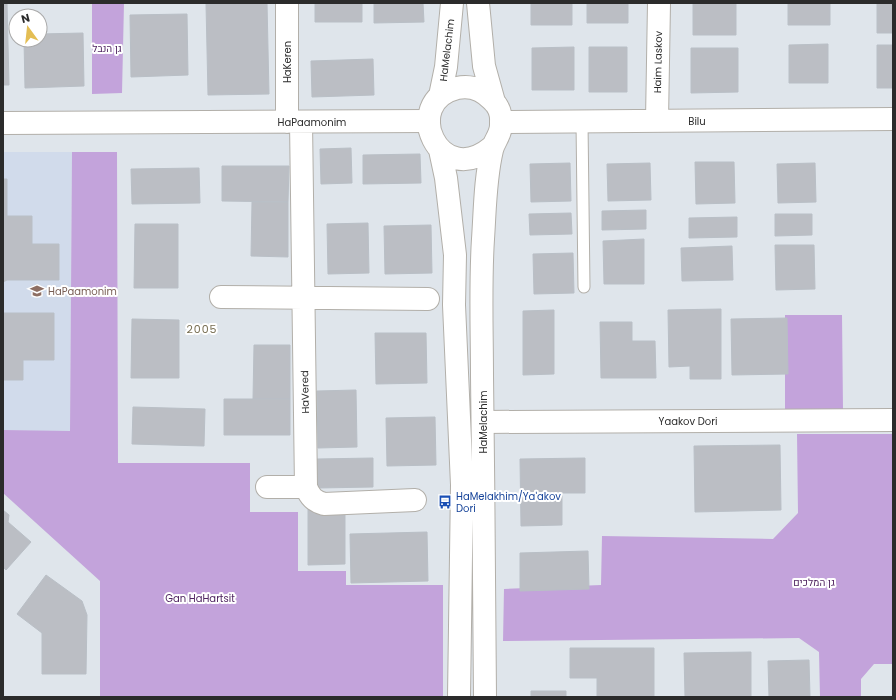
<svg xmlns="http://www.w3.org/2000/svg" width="896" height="700" viewBox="0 0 896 700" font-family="Poppins,Heebo,sans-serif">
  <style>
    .education { fill: #d1dbeb }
    .green { fill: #c3a3db }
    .building { fill: #bbbec4; stroke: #b9bfc6 }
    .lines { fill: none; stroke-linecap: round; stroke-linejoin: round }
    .lane-casing { stroke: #b2afa9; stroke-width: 13 }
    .street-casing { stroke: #b2afa9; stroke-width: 24 }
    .secondary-casing { stroke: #b2afa9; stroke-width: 24 }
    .lane { stroke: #fff; stroke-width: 11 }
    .street { stroke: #fff; stroke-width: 22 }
    .secondary { stroke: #fff; stroke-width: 22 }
    .labels { text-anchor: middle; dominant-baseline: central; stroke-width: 4; stroke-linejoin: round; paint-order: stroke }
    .park-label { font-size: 10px; fill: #4f2460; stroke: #fff }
    .street-label { font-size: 10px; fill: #2b2b2b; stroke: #fff }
    .education-label { font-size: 10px; fill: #785e54; stroke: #fff; text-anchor: start }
    .transit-label { font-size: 10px; fill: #164399; stroke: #fff; text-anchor: start }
    .neighbourhood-label { font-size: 11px; letter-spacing: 1px; fill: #776d51; stroke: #fff }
  </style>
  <rect width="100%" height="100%" fill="#dfe5eb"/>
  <path class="education" d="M3 152H72L70 432 3 430Z"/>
  <path class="green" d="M92 3H124L122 93 92 94Z
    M72 152H117L118 463H250V512H298V571H346V585H443V697H100V581L3 493V430L70 431Z
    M785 315H842L843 410H785Z
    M797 434H893V664H874L861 679V697H820L819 652 799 638 503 641 504 589 601 585 602 536 773 539 798 513Z"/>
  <path class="building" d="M3 3H7L9 85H3Z
    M267 3 269 94 208 95 206 4Z
    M315 3H362V22H315Z
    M374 3H423L424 22 374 23Z
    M531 3H572V25H531Z
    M587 3H628V23H587Z
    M693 3H736V35H693Z
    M788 3H830V25H788Z
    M877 3H893V33H877Z
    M187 14 188 75 131 77 130 15Z
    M83 33 84 86 25 88 24 40H40V34Z
    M828 44V83H789V45Z
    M877 45H893V88H877Z
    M574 47V90H532V48Z
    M589 47H627V92H589Z
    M691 48H738V92L691 93Z
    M373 59 374 95 312 97 311 61Z
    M351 148 352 183 321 184 320 149Z
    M420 154 421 183 363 184V155Z
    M695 162H734L735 203 696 204Z
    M570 163 571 201 531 202 530 164Z
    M650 163 651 200 608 201 607 164Z
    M815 163 816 202 778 203 777 164Z
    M222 166H289L288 202 222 201Z
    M199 168 200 203 132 204 131 169Z
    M3 179H7V216H32V244H59V280H7L3 282Z
    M252 202H288V257L251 256Z
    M646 210V229L602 230V211Z
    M571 213 572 234 530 235 529 214Z
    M775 214H812V235L775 236Z
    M737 217V237L689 238V218Z
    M368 223 369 273 328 274 327 224Z
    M135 224H178V288H134Z
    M431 225 432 273 385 274 384 226Z
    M644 239V284H604L603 241Z
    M775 245H814L815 289 776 290Z
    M732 246 733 280 682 281 681 248Z
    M573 253 574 293 534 294 533 254Z
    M721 309V379H690V366L669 367 668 310Z
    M554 310V374L523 375V311Z
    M3 313H54V360H23V380H3Z
    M787 318 788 374 732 375 731 319Z
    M132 319 179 320V378H131Z
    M600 322H632V341H655L656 378H601Z
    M375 333H426L427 383 376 384Z
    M254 345H290V399H253Z
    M356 390 357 447 318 448 317 391Z
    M224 399H290V435H224Z
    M133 407 205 409 204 446 132 444Z
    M435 417 436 465 387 466 386 418Z
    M780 445 781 510 695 512 694 446Z
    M373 458V487L318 488 317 459Z
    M585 458V493H562V525L521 526 520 459Z
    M308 509H345V564L308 565Z
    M3 510 9 515 8 522 31 542 6 570 3 567Z
    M427 532 428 581 351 583 350 534Z
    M588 551 589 589 520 591V553Z
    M46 575 82 601 87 615 86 674H42V633L17 614Z
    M570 648H654V697H597V678H570Z
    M751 652V697H685L684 653Z
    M809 660 810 697H769L768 661Z
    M531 691H566V697H531Z"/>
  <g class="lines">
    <g class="lane-casing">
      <path id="lane" d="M582 122 584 287"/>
    </g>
    <g class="street-casing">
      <path id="street" d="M657 120 659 3
        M287 122V3
        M301 122 306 487
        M501 122 893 119
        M3 123 429 121
        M221 297 428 299
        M483 422 893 420
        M267 487H306C310 497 314 501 324 504L415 500"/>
    </g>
    <g class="secondary-casing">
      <path id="secondary" d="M478 3 484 66 494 102
        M440 96 446 67 452 3
        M440 150 446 178 455 255 454 305 462 485 459 697
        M485 697C485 590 483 483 482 376 482 331 480 285 483 239 485 210 485 179 492 150 494 141 501 135 501 125 502 116 499 106 492 100 483 90 471 85 457 88 400 102 439 191 492 147"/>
    </g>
    <use href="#lane" class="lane"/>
    <use href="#street" class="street"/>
    <use href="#secondary" class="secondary"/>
  </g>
  <defs>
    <g id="school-bare" transform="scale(1.08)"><path d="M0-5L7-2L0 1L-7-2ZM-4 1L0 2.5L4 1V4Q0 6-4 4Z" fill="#8d6e63" stroke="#fff" stroke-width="2.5" paint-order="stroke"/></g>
    <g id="bus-bare" transform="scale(1.08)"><path d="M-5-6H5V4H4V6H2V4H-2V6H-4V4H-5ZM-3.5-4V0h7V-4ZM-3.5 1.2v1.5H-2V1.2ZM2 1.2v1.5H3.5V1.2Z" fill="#1a4fb4" stroke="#fff" stroke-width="2.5" paint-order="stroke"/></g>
  </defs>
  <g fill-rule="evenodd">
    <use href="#school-bare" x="37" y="291"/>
    <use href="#bus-bare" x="445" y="502"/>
  </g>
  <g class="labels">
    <g class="park-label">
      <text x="107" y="48">גן הנבל</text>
      <text x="814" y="582">גן המלכים</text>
      <text x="200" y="598">Gan HaHartsit</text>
    </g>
    <g class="street-label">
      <text transform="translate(447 50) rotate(-83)">HaMelachim</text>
      <text transform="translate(287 62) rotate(-90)">HaKeren</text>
      <text transform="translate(658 62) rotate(-89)">Haim Laskov</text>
      <text x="697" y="121">Bilu</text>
      <text x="312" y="122">HaPaamonim</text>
      <text transform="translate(305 392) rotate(-91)">HaVered</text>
      <text x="688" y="421">Yaakov Dori</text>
      <text transform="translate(483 422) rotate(-90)">HaMelachim</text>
    </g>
    <g class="education-label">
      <text x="48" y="291">HaPaamonim</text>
    </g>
    <g class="transit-label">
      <text x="456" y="496">HaMelakhim/Ya'akov<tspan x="456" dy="12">Dori</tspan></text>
    </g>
    <g class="neighbourhood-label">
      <text x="202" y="329">2005</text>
    </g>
  </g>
  <rect width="896" height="700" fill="none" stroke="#2b2b2b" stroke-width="8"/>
  <g transform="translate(28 28) rotate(345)"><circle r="19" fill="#ffffff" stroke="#aaaaaa"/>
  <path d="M0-3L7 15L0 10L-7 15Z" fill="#e4be54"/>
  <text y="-6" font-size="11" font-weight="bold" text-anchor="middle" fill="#2b2b2b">N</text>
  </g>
</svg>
